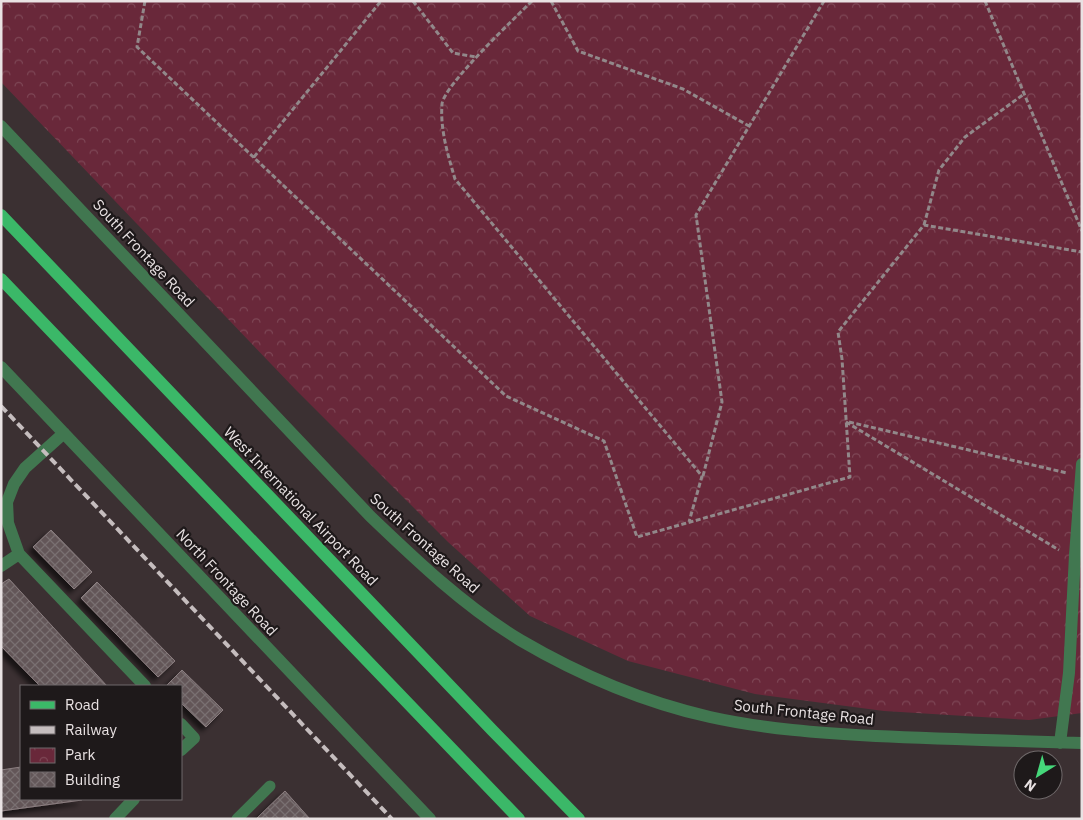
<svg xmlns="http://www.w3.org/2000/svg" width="1083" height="820" viewBox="0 0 1083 820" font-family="'IBM Plex Sans',sans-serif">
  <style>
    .park { fill: url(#park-crowns) }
    .building { fill: url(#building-cross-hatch); stroke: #8c7f81; filter: url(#shadow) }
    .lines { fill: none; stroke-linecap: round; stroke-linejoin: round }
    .path { stroke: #92888a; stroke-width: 3; stroke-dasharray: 5 2.5; stroke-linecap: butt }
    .service { stroke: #417750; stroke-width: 11 }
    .minor { stroke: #417750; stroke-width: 12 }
    .primary { stroke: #3bb868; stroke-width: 12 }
    .rail { stroke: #c5bdbe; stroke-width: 4; stroke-dasharray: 8 4; stroke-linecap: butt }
    .labels { text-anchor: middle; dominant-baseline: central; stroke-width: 4.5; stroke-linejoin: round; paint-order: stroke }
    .street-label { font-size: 15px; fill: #e9e2e3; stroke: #1e191a }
  </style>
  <defs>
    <pattern id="park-crowns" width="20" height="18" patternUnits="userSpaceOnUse" patternTransform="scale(1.25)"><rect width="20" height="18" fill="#69283a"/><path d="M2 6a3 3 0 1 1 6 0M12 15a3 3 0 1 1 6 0" fill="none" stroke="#7e4756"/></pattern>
    <pattern id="building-cross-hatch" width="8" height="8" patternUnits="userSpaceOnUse" patternTransform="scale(1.25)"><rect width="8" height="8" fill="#635759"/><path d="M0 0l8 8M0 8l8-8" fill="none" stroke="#796f71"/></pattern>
    <filter id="shadow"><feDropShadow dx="-4.5" dy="4.5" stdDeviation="2.5" flood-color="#0009"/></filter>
  </defs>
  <rect width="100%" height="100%" fill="#3b3032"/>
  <path class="park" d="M1 1H1082V713L1029 720 884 711 755 694 628 661 530 616 448 542 296 390 1 82Z"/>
  <path class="building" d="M51 530 92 572 74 589 33 547Z
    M9 579 107 686H40L1 646V584Z
    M97 582 175 661 158 677 81 598Z
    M182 670 223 710 206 727 181 703V686H166Z
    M21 767V799H82V800L1 811V770Z
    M285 791 310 819H256Z"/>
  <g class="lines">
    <path class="path" d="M145 1 137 47 506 396 604 441 637 537 850 477 842 359 838 332 924 225 1082 252
      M413 1 453 53 476 57
      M532 1C515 18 444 85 442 104 440 130 448 155 455 179L702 476 689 522
      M551 1 578 51 683 89 749 126
      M985 1 1082 231
      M254 157 381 1
      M924 225 939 170 965 137 1024 94
      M846 422 1059 550
      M849 422 1067 473
      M703 476 722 402 696 215 824 1"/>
    <path class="service" d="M237 819 270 786"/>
    <path class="minor" d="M1 126 370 516C417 561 464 606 520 640 578 674 643 702 710 717 764 729 820 733 876 736 944 739 1013 741 1082 743
      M1 367 430 819
      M64 433 25 468 14 484 7 502 8 523 19 554 145 686
      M1 566 19 554
      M181 724 194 738 181 750
      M1060 743 1069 673 1075 555 1082 464
      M115 819 134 799"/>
    <path class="primary" d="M1 215 492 730 579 819
      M1 279 519 819"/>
    <path class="rail" d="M1 406 392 819"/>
  </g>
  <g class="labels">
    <g class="street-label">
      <text transform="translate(144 253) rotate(47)">South Frontage Road</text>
      <text transform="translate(301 506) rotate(46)">West International Airport Road</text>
      <text transform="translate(425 543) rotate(42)">South Frontage Road</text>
      <text transform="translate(227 582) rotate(47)">North Frontage Road</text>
      <text transform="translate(804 712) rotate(6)">South Frontage Road</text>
    </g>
  </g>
  <rect width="1083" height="820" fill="none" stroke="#e9e2e3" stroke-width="5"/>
  <rect x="20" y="685" width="162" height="115" fill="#1e191a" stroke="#6f696a"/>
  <rect x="30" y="701" width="25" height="8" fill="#3bb868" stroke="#6f696a"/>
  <text x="65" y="710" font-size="15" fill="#e9e2e3">Road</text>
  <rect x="30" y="726" width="25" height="8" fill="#c5bdbe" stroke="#6f696a"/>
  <text x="65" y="735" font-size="15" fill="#e9e2e3">Railway</text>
  <rect x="30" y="748" width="25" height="15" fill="url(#park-crowns)" stroke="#6f696a"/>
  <text x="65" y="760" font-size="15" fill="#e9e2e3">Park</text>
  <rect x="30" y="772" width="25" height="15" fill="url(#building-cross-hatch)" stroke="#6f696a"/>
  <text x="65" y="785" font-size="15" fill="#e9e2e3">Building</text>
  <g transform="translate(1038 775) rotate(217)"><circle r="24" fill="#1e191a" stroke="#6f696a"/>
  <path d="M0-4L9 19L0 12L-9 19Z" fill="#45d77a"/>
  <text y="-8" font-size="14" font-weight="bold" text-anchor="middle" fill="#e9e2e3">N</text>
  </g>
</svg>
